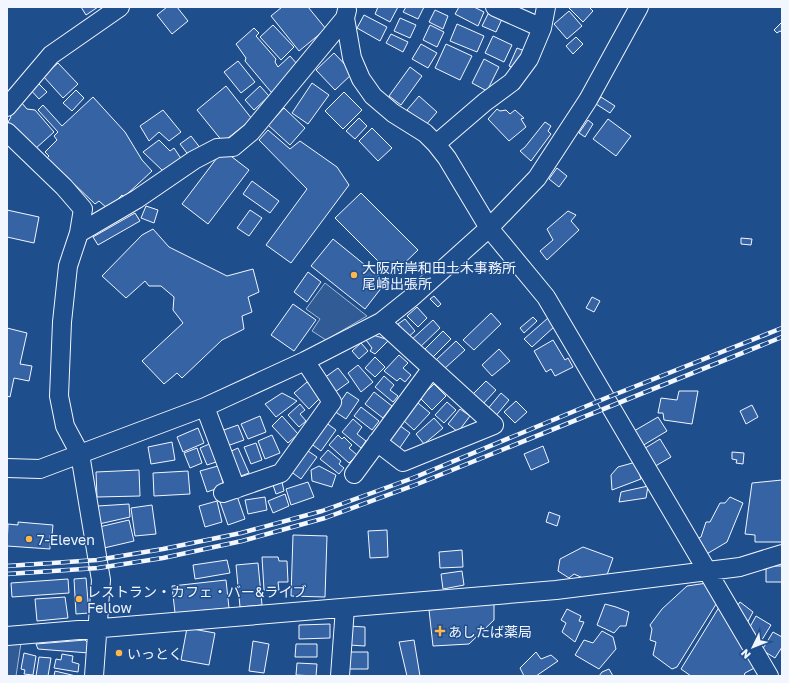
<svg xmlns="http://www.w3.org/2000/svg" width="789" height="683" viewBox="0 0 789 683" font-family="'Golos Text','Noto Sans JP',sans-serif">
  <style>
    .parking { fill: #305b95; stroke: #a8bbd7 }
    .building { fill: #3563a3; stroke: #f2f6ff }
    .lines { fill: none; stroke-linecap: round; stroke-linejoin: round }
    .minor-casing { stroke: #f2f6ff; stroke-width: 20 }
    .minor { stroke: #1f4e8c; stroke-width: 18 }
    .rail-casing { stroke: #f2f6ff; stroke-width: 4.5 }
    .rail { stroke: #1f4e8c; stroke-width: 3; stroke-dasharray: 9; stroke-linecap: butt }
    .poi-dot { fill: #ffb74d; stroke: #1f4e8c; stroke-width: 1.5 }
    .labels { text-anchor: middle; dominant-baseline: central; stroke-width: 3; stroke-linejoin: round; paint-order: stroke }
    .poi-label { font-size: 14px; fill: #f2f6ff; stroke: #1f4e8c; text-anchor: start }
  </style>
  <rect width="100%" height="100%" fill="#1f4e8c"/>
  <path class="parking" d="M325 283 367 316 326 340 312 331 320 319 306 309Z
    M21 643 16 676H7V644Z"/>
  <path class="building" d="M81 7H98L86 15Z
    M167 7H177L188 21 172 34 157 15Z
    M282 7H308L326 29 299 51 271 16Z
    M378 7H398L390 22 375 14Z
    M406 7H424L418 19 403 12Z
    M459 7H474L484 12 478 26 455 14Z
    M568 7H589L593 11 583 22Z
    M435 10 448 16 443 29 429 22Z
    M569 11 582 26 567 39 554 24Z
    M489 12 502 19 496 32 482 26Z
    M364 15 387 27 380 41 357 28Z
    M400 18 416 25 410 38 394 31Z
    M781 23 782 24V32L780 31 777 33 774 30Z
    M457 24 484 36 477 52 450 41Z
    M273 25 294 47 281 60 260 37Z
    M430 25 444 32 437 47 423 40Z
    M254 28 259 33 256 36 276 59 275 62 278 67 290 56 298 65 277 95 271 92 245 61 246 58 236 44Z
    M391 34 408 42 403 52 386 43Z
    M493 36 512 45 504 62 485 53Z
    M576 37 583 44 573 54 566 46Z
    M421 44 437 53 428 68 412 59Z
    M446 44 472 56 460 80 435 68Z
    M517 48 527 52 519 70 509 66Z
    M334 53 353 73 335 90 316 70Z
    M484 59 499 67 487 91 472 83Z
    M238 61 255 82 241 93 224 72Z
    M58 63 78 84 63 98 43 76Z
    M410 67 422 76 401 105 389 96Z
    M35 80 47 92 39 99 28 87Z
    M312 83 329 95 308 124 292 113Z
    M226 86 252 119 223 142 197 110Z
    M260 86 269 96 254 110 245 100Z
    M76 90 84 98 72 111 63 103Z
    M344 92 362 110 343 129 325 111Z
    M419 96 437 112 425 126 407 110Z
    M93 97 125 132 142 160 152 171 124 197 122 195 108 209 99 201 95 204 47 158 49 156 45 152 57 140 54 136 58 132 38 110 43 105 62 126Z
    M601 97 615 106 610 113 596 104Z
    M21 102 27 109 35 110 54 132 35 149 8 122 11 117 8 114Z
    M284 108 305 128 290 145 268 125Z
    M497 109 500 111 506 110 510 114 515 110 524 118 521 119 526 127 509 141 488 119Z
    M163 110 181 132 169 141 159 132 149 141 140 126Z
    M359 118 367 126 355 139 346 131Z
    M608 119 631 136 616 156 593 139Z
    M588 120 593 124 585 137 579 133Z
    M545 122 551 126 548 131 551 134 531 161 520 151 525 147Z
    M372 128 392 148 378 161 359 141Z
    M268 130 290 149 300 141 337 167 349 185 291 263 266 245 307 189 259 140Z
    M191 136 201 149 190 157 180 144Z
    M159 140 170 151 174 148 182 160 163 171 143 152Z
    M223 150 249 170 208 224 182 204Z
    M557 168 567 176 559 187 549 179Z
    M252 181 279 201 270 213 243 194Z
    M361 193 418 250 392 275 335 218Z
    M146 206 158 210 154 223 141 218Z
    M7 210 39 217 34 243 7 237Z
    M250 210 262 218 249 236 237 228Z
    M568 211 576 215 571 221 579 230 547 260 540 251 553 240 547 229Z
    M135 213 140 221 98 245 93 237Z
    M153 229 169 247 227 276 253 269 259 292 248 297 252 312 242 316 244 329 222 340 182 378 177 373 164 384 142 361 183 323 173 310 174 297 161 286H149L145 281 126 298 102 276 142 235Z
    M741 238 752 239 751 245 741 244Z
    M333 239 386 282 365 309 311 266Z
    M308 272 321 282 307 302 294 292Z
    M434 296 441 304 438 307 430 299Z
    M592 297 600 301 594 312 586 308Z
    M293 304 316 320 294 351 271 335Z
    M417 307 427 318 418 327 407 316Z
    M491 313 501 324 474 350 463 340Z
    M533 317 537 321 524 333 520 328Z
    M548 318 555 326 532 347 524 339Z
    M405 319 415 331 405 340 397 329 400 326 398 324Z
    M433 320 440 328 417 350 409 342Z
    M7 328 27 333 20 364 32 366 29 381 14 378 10 397 7 396Z
    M443 331 451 339 433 357 425 349Z
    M370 334 389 340 375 354 370 351 372 348 366 340Z
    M553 340 565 360 568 358 573 367 555 376 551 369 546 372 534 351Z
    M456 341 465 350 444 369 436 360Z
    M361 343 368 351 359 359 352 351Z
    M499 349 510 361 492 376 482 365Z
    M399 355 408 363 403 368 411 375 405 382 400 378 397 381 384 371Z
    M375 357 385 367 375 377 365 368Z
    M358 365 373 382 361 392 348 373Z
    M338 368 349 382 335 392 324 378Z
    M384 376 394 385 390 390 398 396 393 402 375 387Z
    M486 381 496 390 481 406 471 396Z
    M307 382 321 397 309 409 294 393Z
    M434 384 446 396 432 410 420 398Z
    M679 391H698L692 424 664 420 663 413H658L661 398 677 400Z
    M347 392 359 400 346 419 334 411Z
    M374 392 392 406 383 418 365 404Z
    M282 393 297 401 276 417 265 404Z
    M501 393 509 400 494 418 486 411Z
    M516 401 527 412 515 423 504 412Z
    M447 402 456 410 444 423 435 415Z
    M418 403 430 413 414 430 403 420Z
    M300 404 305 410 300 414 306 421 299 427 288 415Z
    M752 405 758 417 746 424 740 411Z
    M361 407 379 421 372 430 354 416Z
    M460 409 470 416 458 432 448 424Z
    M260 416 266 432 248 439 241 424Z
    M282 416 298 434 288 443 272 426Z
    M658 417 667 431 642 446 634 431Z
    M434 418 443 428 424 444 416 434Z
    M353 419 362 427 357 434 366 441 361 448 342 432Z
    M325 422 336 430 321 451 310 443Z
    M238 425 244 440 227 446 221 431Z
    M399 425 410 433 399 449 388 440Z
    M198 428 204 443 183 452 177 437Z
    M272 435 280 453 265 459 258 441Z
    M338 435 342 439 344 437 352 445 349 448 357 455 349 463 329 445Z
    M660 439 671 457 652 468 642 450Z
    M172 442 175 460 151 464 148 447Z
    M214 442 222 460 207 465 200 448Z
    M256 443 262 460 251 464 244 447Z
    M543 446 549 462 531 470 524 454Z
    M197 448 202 463 190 468 184 453Z
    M238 448 249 473 238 477 227 453Z
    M305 449 317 457 301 479 290 471Z
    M328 450 341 461 339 464 344 468 339 474 320 459Z
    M732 452 744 453 743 464 736 463 737 460 732 459Z
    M636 462 641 479 612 490 611 475 618 467Z
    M218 466 224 486 207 492 200 471Z
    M319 466 336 475 332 487 312 481 311 470Z
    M139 470 140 496 97 497 96 472Z
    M188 471 190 494 154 496 153 473Z
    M782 480V542H755V535L745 534 752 483Z
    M282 482 284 491 276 494 273 485Z
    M308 482 314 497 291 505 286 489Z
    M648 486 646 498 619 502 621 492Z
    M285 494 289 506 273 513 268 501Z
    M237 496 245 519 228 525 220 502Z
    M265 497 267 510 248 514 245 500Z
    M730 497 743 503 727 542 705 555 695 540 701 537 706 522H710L720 503H725Z
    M217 501 222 522 205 527 199 506Z
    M129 504 130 517 99 524 98 506Z
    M152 505 156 534 135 536 131 508Z
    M549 512 560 516 557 526 546 522Z
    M129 520 134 541 104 548 99 527Z
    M18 522 53 525 52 535H50V549L7 546 8 524 18 525Z
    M387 530 388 557 370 558 368 531Z
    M293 535 327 536 325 597 291 596Z
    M583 547 613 558 607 575 583 578 574 574 569 578 558 571 560 559Z
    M462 550 463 567 440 568 439 552Z
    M262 557H278L279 561H287L288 582H278L279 590H264Z
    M227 560 230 573 195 579 193 565Z
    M258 563 262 605 240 607 236 565Z
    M766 566H782V582H766Z
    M462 571 464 585 443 589 441 574Z
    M86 578 89 613 76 614 74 579Z
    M68 579 69 593 12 597 11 583Z
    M226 580 229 608 175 613 172 586Z
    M707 583 708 591 718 601 677 667 672 669 653 655 656 642 650 640 652 629 650 625 662 609 687 586Z
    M65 597 68 618 37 621 35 599Z
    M494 602V620L469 644 433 646 429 610Z
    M740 602 753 612 745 627 734 610Z
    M605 604 616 607 629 612 626 626H620L614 633 597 625Z
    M721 604 758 666 745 673 744 676H691L681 669Z
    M567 609 581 616 579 621 584 622 575 642 562 632 566 623 561 620Z
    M756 616 771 625 760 643 746 634Z
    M330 624V638L299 639V625Z
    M349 626 365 627V646L349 645Z
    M187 628 215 633 209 665 181 660Z
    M602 631 613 637 616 649 599 669 575 655 584 640 593 643Z
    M773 632 782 637V647L775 658 762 650Z
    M85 640 90 645 89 653 38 649 36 644Z
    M414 640 420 676H407L399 642Z
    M253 641 269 644 264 673 249 671Z
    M296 644H317V657H295Z
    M346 652H368V669H346Z
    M536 652 541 659 551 655 558 661 536 676H524L520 668Z
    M24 653 36 656 33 675 24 674 25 670 21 669Z
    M62 654 73 656 72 662 79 664 78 672 54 668 56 659 61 660Z
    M39 657 51 658 48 676H36Z
    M297 663 317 664 316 676 296 675Z
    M609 669 613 676H599L602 672Z
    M55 671 76 676H54Z"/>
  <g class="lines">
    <g class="minor-casing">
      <path id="minor" d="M495 7 542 28
        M345 18 352 58 361 79 373 96 393 113 425 133 436 144 447 158 489 228 546 297 769 676
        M7 107 51 55 120 7
        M7 132 64 187 83 209 79 233 68 266 62 322 59 396 65 426 80 454 101 580 94 676
        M436 144 485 102 512 82 529 59 542 28 546 7
        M79 233 137 199 194 160 217 148 233 147 251 132 345 18 347 10
        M205 407 236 489
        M377 442 403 462 494 425 381 322
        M7 468 40 469 205 407 305 361 381 322 411 298 489 228 537 178 588 100 639 7
        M354 474 432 368
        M223 493 281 473 332 402 305 361
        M7 636 556 590 740 567 782 554
        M340 676 345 608"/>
    </g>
    <use href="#minor" class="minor"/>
    <g class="rail-casing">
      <path id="rail" d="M7 566 97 560 163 549 241 533 322 511 413 478 606 398 782 328
        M7 574 98 568 163 558 242 541 325 518 415 485 782 337"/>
    </g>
    <use href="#rail" class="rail"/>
  </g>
  <g class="poi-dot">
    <circle cx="354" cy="275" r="4"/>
    <circle cx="29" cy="539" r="4"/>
    <circle cx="79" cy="599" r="4"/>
    <path d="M438 625h4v4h4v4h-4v4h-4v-4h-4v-4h4z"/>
    <circle cx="119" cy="653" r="4"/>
  </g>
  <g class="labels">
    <g class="poi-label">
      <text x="362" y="267">大阪府岸和田土木事務所<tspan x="362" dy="16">尾崎出張所</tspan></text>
      <text x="37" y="539">7-Eleven</text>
      <text x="87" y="591">レストラン・カフェ・バー&amp;ライブ<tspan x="87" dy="16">Fellow</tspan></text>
      <text x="448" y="631">あしたば薬局</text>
      <text x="127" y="653">いっとく</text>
    </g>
  </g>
  <rect width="789" height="683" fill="none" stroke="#f2f6ff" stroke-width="16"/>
  <g transform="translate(753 647) rotate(227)" stroke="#1f4e8c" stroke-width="3" paint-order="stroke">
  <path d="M0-3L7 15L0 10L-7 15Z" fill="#f2f6ff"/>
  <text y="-6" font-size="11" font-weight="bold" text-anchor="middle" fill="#f2f6ff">N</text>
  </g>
</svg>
